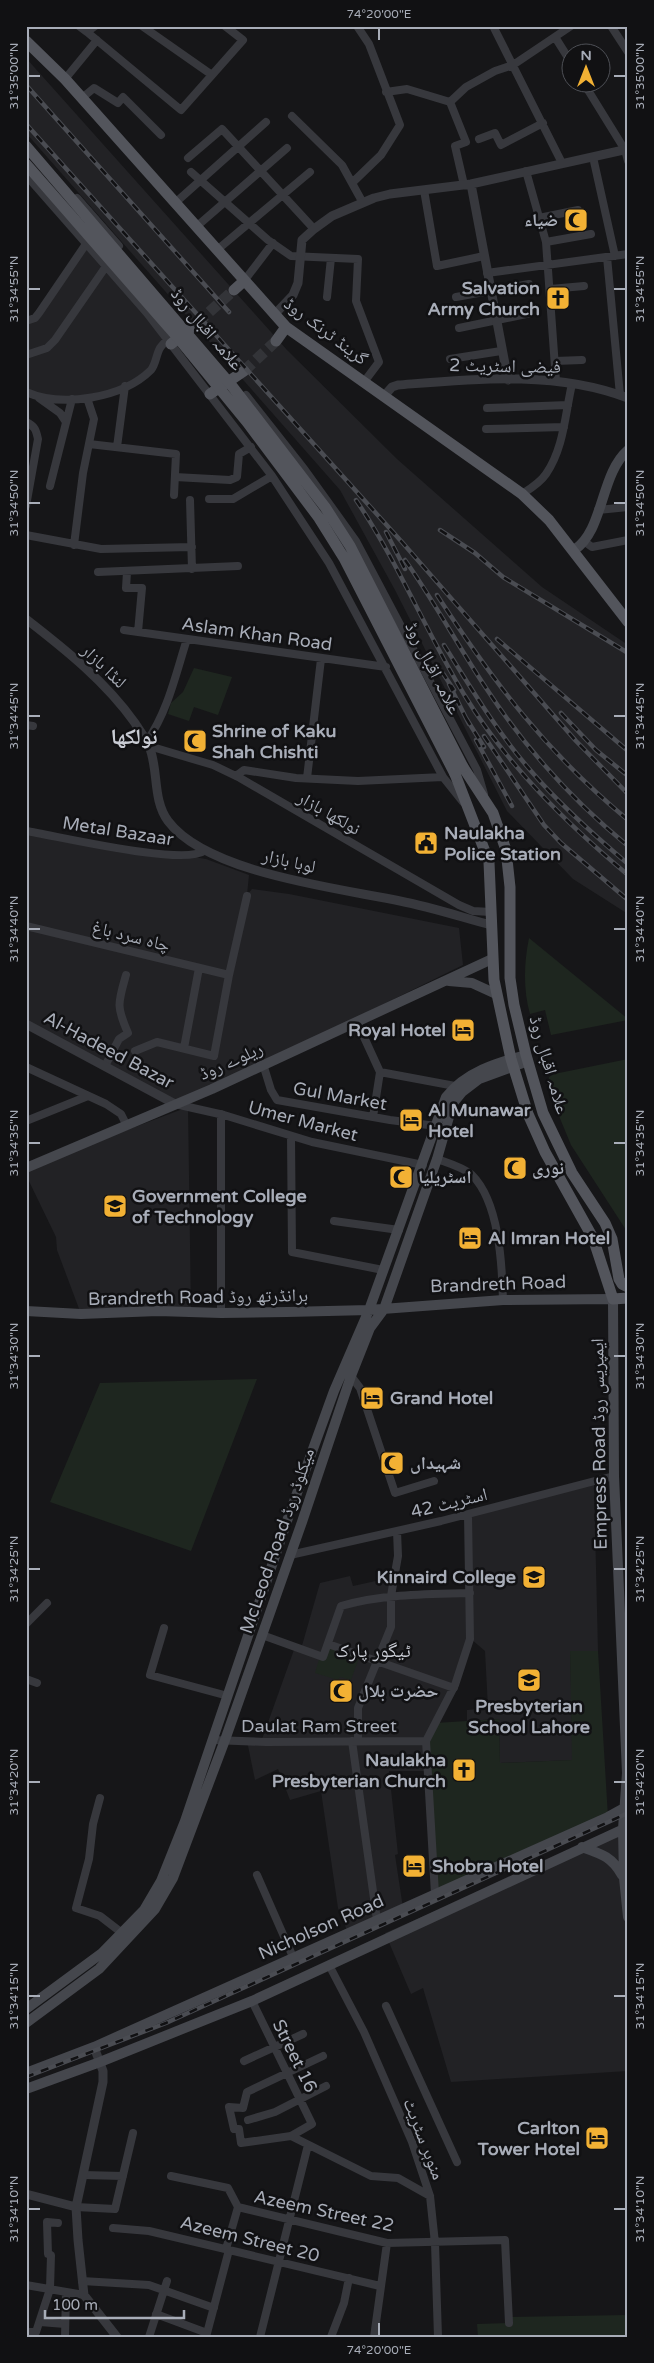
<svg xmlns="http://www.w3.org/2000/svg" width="654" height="2363" viewBox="0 0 654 2363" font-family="'Varela Round','Noto Naskh Arabic',sans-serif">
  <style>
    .built { fill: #222225 }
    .green { fill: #1e261f }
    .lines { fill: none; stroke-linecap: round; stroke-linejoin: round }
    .primary-tunnel { stroke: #333438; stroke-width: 11; stroke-dasharray: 11 5.5; stroke-linecap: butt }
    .minor { stroke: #37383d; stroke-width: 8 }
    .tertiary { stroke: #37383d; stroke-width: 9 }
    .secondary { stroke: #45474d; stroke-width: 10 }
    .primary { stroke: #53555c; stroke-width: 11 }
    .rail-casing { stroke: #4a4c52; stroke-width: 4.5 }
    .rail { stroke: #111113; stroke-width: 2.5; stroke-dasharray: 8; stroke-linecap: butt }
    .primary-bridge { stroke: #53555c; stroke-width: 11 }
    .ticks { fill: none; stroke: #a8adb8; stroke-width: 2 }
    .labels { text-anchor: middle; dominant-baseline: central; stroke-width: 5; stroke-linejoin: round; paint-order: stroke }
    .poi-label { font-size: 18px; font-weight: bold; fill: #a8adb8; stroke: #111113; text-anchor: start }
    .street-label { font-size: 18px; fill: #a8adb8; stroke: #111113 }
    .neighbourhood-label { font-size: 19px; fill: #c9ccd4; stroke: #111113 }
    .district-label { font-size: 22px; font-weight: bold; fill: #c9ccd4; stroke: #111113 }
    .neatline { fill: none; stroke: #a8adb8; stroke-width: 2 }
    .ticks-label { font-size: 12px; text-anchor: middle; fill: #a8adb8 }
  </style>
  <rect width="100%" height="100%" fill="#161618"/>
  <path class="built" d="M26 58 287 350 397 459 542 587 628 645V914L573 879 507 811 395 590 340 490 26 133Z
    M89 241 167 327 152 368 119 390 64 399 26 392V321H31Z
    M26 831 206 859 249 875 247 895 252 889 289 894 459 928 463 965 213 1088 175 1104 26 1023Z
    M188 1107 191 1312 81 1314 57 1250 56 1237 26 1175V1168Z
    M594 1484 598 1651H570L573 1760 500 1763 499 1719 467 1721V1710L488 1708 485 1651 471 1639 454 1688 426 1741 428 1771H389L398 1854 395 1855 403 1908 348 1933 338 1908 321 1791 290 1800 278 1769 255 1780 247 1741 261 1742 295 1647 301 1649 320 1583 350 1576 353 1586 394 1577 391 1596 470 1593 471 1515Z
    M628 1827V2071L451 2082 423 1988 411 1994 385 1933Z"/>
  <path class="green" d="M194 668 232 677 218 715 194 707 189 721 168 714 171 703 183 692Z
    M529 938 628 1019V1020L551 1035 545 1010 530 1014C523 990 524 962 529 938Z
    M628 1059V1233L571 1145 547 1087 549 1077 554 1074Z
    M257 1379 191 1551 50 1502 100 1383Z
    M328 1644 360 1655 351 1680 340 1677 338 1680 315 1673 320 1656Z
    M570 1651H598L608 1817 435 1894 426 1741 435 1723 499 1719 500 1763 572 1760Z
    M628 2315V2337H478L477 2324 509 2323V2317Z"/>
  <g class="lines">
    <path class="primary-tunnel" d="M197 323 234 290
      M244 371 276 341"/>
    <path class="minor" d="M79 26 87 32 95 26
      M142 26 212 75
      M493 26 562 163
      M611 26 628 52
      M87 32 181 110 243 40 225 26
      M555 37 572 64
      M65 79 97 40
      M583 82 625 150 628 161
      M386 92 407 89 450 102
      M82 98 94 88 118 103 123 97 161 135
      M292 116 342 165 363 203
      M479 139 495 133 501 145 543 123
      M593 157 615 256
      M188 158 222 129 314 229
      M526 171 546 242 556 381
      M191 172 268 240 291 256 358 259 356 301 379 362 364 382
      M26 175 147 313 272 476 329 563 443 777 463 802
      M352 183 381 155 400 125 369 44 357 26
      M464 185 455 146 466 142 450 102 466 87 495 71 513 65 571 26
      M424 190 437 266 484 256
      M77 198 119 246
      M175 203 266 122
      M539 218 578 210
      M196 227 287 148
      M546 242 591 234
      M217 250 310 172
      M607 257 620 395
      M487 273 628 254
      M244 281 273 243
      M550 289 584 286
      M327 297 331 258
      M456 297 529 284
      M26 321 35 318 39 313 88 241
      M459 328 531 313
      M26 355 47 348 55 340 109 262
      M450 359 501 351
      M555 361 582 360
      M26 392C62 408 123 398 151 370 156 364 156 355 160 348 162 345 165 342 167 340
      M246 395 305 470 356 541 477 770 484 794
      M39 398 60 413 66 422
      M487 408 568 405
      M26 422C35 426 36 430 38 439L26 506
      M486 429 564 427
      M89 444 176 454 174 495
      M117 447 125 386
      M175 477 230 480 237 477 239 454 251 447
      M50 486 72 399
      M522 494C530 489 540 483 546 474 564 448 565 414 572 384
      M209 499H233L272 476
      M190 500 192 569
      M598 510 628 507
      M26 535 101 549 192 547
      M585 542 592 547 628 540
      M74 545 83 473 94 419 87 398
      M98 572 238 566
      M127 572 126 588H142L138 632
      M124 630 386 667
      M26 725 33 726
      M147 741C168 711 176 673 187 639
      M149 746 213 765 240 778 459 905 473 911 491 912
      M236 776 244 770 296 778 358 781 443 777
      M307 778 321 659
      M26 831C58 836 183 866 204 851
      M26 926 229 975
      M357 1022 380 1072 373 1117
      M184 1048 199 968
      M135 1051 157 1042 214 1056 229 975 247 896
      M263 1064 271 1090 277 1100 390 1120 436 1126
      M105 1066 119 1039 128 1033C116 1006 118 1003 126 975
      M26 1067 106 1104 121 1114 126 1124
      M380 1072 455 1086
      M175 1104 224 1115 312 1142 423 1165
      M26 1121 88 1096
      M291 1136 292 1252 383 1270
      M437 1159C448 1163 463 1167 472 1175 499 1202 502 1263 503 1300
      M334 1221 399 1230
      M221 1313V1114
      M351 1376 360 1388 395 1493 434 1481
      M290 1555 441 1521 614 1476
      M26 1624 47 1603
      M164 1628 150 1675 228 1696
      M262 1635 323 1657 341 1606C383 1594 426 1594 470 1593
      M328 1644 454 1688
      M26 1679 37 1683
      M213 1740 266 1742 426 1741
      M352 1741 377 1920
      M358 1741V1708L391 1627V1596L398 1556 397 1531
      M100 1798 93 1824 89 1859 76 1908 100 1916 122 1933
      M257 1875 293 1957
      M435 1894 426 1741 455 1685 470 1639 468 1515
      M329 1965 364 2032 412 2142 430 2196 435 2243 438 2337
      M252 2001 312 2124 291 2136 241 2143 239 2129H234L229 2107 243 2108 247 2092 323 2056
      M386 2006 457 2162
      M244 2061 303 2034
      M248 2120 275 2112 326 2086
      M291 2136 371 2176 398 2178 430 2196
      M83 2175 123 2176
      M171 2176 228 2188 238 2207 226 2249
      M76 2207 115 2209 133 2133
      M238 2207 387 2243 505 2240 509 2323
      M113 2228 149 2231 380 2286
      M82 2281 149 2285 214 2308
      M26 2285 84 2295
      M156 2314 207 2333
      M40 2322 65 2324
      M26 2332H36L50 2289 51 2255 48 2254 47 2222 58 2223
      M65 2337 66 2292
      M149 2337 167 2281
      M206 2337 229 2250
      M260 2337 308 2145
      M331 2337 344 2303 349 2278
      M374 2337 387 2243"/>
    <path class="tertiary" d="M471 184 508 380
      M274 315 293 295 298 283 302 240 314 229 332 216 374 198 390 194 471 184 628 149
      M385 395 392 387 398 385C473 379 556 370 628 398
      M26 619C66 650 106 682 135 723 139 730 146 738 149 746 159 770 152 799 168 821 207 873 337 888 400 901 431 907 461 917 491 925
      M26 1024 175 1104
      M94 2047 103 2071V2082L76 2207 78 2240 84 2295 117 2337
      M26 2194 76 2207"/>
    <path class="secondary" d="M574 550C604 531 600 474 628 450
      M449 981 472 983 496 994
      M26 1168 212 1089 492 959
      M26 1311 81 1314 158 1311 221 1313 287 1312 369 1310 503 1300 613 1299 614 1476 627 1773 623 1829 624 1878 628 1917
      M582 1847C602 1854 612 1857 622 1875
      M26 2009 102 1953 144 1910 161 1881 185 1821 288 1518 334 1391 369 1310 446 1097C466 1072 496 1063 526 1055
      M26 2023 99 1969 155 1909 173 1878 225 1740 302 1522 351 1376 370 1328 384 1309 437 1159 453 1103 462 1092 479 1079 528 1061
      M26 2073 94 2047 608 1817 628 1806
      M26 2089 100 2062 252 2001 628 1827"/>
    <path class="primary" d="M26 41 65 79 286 327 522 494 549 520 628 622
      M234 290 244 281
      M276 341 286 327
      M171 344 197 323
      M210 394 244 371
      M463 767 493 813 506 850 510 887V978L514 1005 526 1055 543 1113 572 1173 605 1223 612 1239 619 1279 622 1284 628 1287
      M455 774 489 862 494 980 511 1059 528 1114 545 1152 593 1238 613 1299 628 1298"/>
    <g class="rail-casing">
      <path id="rail" d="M26 85 229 312
        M26 124 401 541 576 741 628 794
        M356 500C398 562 426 632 465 696 508 766 566 823 628 875
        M440 530 475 553 503 577 628 653
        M386 532 405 569
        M405 560C434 601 458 646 486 688 525 748 572 800 628 846
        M437 595C494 683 547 753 628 820
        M497 639 628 751
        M444 645C471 688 497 732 531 771 560 805 594 835 628 864
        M442 672 454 690
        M449 684 469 724
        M561 713 596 750 628 776
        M466 718 484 747
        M484 736 544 825 561 843 628 900
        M476 740 512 806
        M26 2077 166 2023 628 1813"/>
    </g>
    <use href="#rail" class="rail"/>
    <path class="primary-bridge" d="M26 146 232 386 325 507 350 546 463 767
      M26 164 179 339 247 422 319 518 344 558 455 774"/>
  </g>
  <path class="ticks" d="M379 28V40M28 76H40M614 76H626M28 289H40M614 289H626M28 503H40M614 503H626M28 716H40M614 716H626M28 929H40M614 929H626M28 1143H40M614 1143H626M28 1356H40M614 1356H626M28 1569H40M614 1569H626M28 1782H40M614 1782H626M28 1996H40M614 1996H626M28 2209H40M614 2209H626M379 2323V2336"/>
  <defs>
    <g id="mosque-square" transform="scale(1.25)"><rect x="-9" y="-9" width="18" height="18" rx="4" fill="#f2b134" stroke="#111113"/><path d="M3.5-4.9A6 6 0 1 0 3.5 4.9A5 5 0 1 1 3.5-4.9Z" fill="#111"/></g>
    <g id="church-square" transform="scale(1.25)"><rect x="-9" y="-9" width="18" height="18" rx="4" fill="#f2b134" stroke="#111113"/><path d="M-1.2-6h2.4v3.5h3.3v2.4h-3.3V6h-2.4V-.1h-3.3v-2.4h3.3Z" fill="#111"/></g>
    <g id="civic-square" transform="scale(1.25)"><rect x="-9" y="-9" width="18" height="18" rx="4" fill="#f2b134" stroke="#111113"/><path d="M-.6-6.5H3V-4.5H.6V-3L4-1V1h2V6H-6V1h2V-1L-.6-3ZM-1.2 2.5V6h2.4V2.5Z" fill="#111"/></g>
    <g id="hotel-square" transform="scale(1.25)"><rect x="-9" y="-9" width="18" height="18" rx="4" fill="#f2b134" stroke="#111113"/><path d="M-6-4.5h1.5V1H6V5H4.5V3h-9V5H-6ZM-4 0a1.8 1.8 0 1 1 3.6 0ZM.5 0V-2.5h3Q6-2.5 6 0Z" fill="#111"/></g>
    <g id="university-square" transform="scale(1.25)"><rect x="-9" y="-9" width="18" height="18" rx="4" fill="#f2b134" stroke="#111113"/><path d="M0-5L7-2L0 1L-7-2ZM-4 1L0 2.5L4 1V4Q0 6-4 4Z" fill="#111"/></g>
    <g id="school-square" transform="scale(1.25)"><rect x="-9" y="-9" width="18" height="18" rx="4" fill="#f2b134" stroke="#111113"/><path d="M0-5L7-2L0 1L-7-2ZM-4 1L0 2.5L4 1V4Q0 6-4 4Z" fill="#111"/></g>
  </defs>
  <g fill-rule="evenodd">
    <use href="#mosque-square" x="576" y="220"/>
    <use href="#church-square" x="558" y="298"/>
    <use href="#mosque-square" x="195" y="741"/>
    <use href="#civic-square" x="426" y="843"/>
    <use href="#hotel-square" x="463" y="1030"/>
    <use href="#hotel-square" x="411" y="1120"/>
    <use href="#mosque-square" x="515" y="1168"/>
    <use href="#mosque-square" x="401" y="1177"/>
    <use href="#university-square" x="115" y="1206"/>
    <use href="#hotel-square" x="470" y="1238"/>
    <use href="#hotel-square" x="372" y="1398"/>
    <use href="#mosque-square" x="392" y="1463"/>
    <use href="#university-square" x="534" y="1577"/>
    <use href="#school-square" x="529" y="1680"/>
    <use href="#mosque-square" x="341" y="1691"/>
    <use href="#church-square" x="464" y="1770"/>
    <use href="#hotel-square" x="414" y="1866"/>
    <use href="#hotel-square" x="597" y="2138"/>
  </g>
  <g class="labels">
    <g class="poi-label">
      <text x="558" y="220" text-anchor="end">ضیاء</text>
      <text x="540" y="288" text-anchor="end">Salvation<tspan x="540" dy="21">Army Church</tspan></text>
      <text x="212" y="731">Shrine of Kaku<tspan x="212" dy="21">Shah Chishti</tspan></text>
      <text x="444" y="833">Naulakha<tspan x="444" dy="21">Police Station</tspan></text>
      <text x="446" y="1030" text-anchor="end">Royal Hotel</text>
      <text x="428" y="1110">Al Munawar<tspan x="428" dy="21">Hotel</tspan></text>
      <text x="532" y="1168">نوری</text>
      <text x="418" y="1177">اسٹریلیا</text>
      <text x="132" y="1196">Government College<tspan x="132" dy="21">of Technology</tspan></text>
      <text x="488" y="1238">Al Imran Hotel</text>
      <text x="390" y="1398">Grand Hotel</text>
      <text x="410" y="1463">شہیداں</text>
      <text x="516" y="1577" text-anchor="end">Kinnaird College</text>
      <text x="358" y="1691">حضرت بلال</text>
      <text x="529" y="1706" text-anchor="middle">Presbyterian<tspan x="529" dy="21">School Lahore</tspan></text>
      <text x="446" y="1760" text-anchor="end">Naulakha<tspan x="446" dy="21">Presbyterian Church</tspan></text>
      <text x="432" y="1866">Shobra Hotel</text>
      <text x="580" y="2128" text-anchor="end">Carlton<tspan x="580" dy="21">Tower Hotel</tspan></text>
    </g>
    <g class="street-label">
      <text transform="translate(207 329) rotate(50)">علامہ اقبال روڈ</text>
      <text transform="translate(326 331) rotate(37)">گرینڈ ٹرنک روڈ</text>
      <text transform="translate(505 366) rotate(1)">فیضی اسٹریٹ 2</text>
      <text transform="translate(257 634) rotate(8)">Aslam Khan Road</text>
      <text transform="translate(104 666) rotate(44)">لنڈا بازار</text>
      <text transform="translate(433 668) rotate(63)">علامہ اقبال روڈ</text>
      <text transform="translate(329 813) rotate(30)">نولکھا بازار</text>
      <text transform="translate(118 831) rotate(9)">Metal Bazaar</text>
      <text transform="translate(289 861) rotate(13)">لوہا بازار</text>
      <text transform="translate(131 936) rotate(14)">چاہ سرد باغ</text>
      <text transform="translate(109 1050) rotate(28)">Al-Hadeed Bazar</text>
      <text transform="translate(231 1061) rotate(-24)">ریلوے روڈ</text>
      <text transform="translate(549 1065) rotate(74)">علامہ اقبال روڈ</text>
      <text transform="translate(340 1096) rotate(10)">Gul Market</text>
      <text transform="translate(303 1121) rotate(15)">Umer Market</text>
      <text transform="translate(498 1284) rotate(-2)">Brandreth Road</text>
      <text transform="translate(198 1297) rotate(-1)">Brandreth Road برانڈرتھ روڈ</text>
      <text transform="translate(599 1444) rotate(-91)">Empress Road ایمپریس روڈ</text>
      <text transform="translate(449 1503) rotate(-14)">اسٹریٹ 42</text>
      <text transform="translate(277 1541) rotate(-71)">McLeod Road میکلوڈ روڈ</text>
      <text x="319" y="1726">Daulat Ram Street</text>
      <text transform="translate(321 1927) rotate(-24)">Nicholson Road</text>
      <text transform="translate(295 2056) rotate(64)">Street 16</text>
      <text transform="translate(424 2139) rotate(69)">منوہر سٹریٹ</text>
      <text transform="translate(324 2211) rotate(12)">Azeem Street 22</text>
      <text transform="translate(250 2239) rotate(14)">Azeem Street 20</text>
    </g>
    <g class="neighbourhood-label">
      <text x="373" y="1651">ٹیگور پارک</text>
    </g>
    <g class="district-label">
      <text x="134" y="737">نولکھا</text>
    </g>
  </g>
  <rect width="654" height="2363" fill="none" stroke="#111113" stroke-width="55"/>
  <g transform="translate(586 68)"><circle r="24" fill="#111113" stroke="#4d4f55"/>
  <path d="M0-4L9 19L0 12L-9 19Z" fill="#f2b134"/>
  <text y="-8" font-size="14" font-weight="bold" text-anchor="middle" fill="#a8adb8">N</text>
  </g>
  <path d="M45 2310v8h139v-8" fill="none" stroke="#a8adb8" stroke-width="2.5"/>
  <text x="52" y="2310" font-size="15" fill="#a8adb8" stroke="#111113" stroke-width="4" paint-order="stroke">100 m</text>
  <rect x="28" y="28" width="598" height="2308" class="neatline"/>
  <g class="ticks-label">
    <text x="379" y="18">74°20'00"E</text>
    <text transform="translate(14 76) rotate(-90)" y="4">31°35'00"N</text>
    <text transform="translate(640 76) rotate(-90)" y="4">31°35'00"N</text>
    <text transform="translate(14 289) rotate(-90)" y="4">31°34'55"N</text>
    <text transform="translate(640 289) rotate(-90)" y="4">31°34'55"N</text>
    <text transform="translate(14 503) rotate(-90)" y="4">31°34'50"N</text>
    <text transform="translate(640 503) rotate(-90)" y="4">31°34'50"N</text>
    <text transform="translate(14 716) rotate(-90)" y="4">31°34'45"N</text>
    <text transform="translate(640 716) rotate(-90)" y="4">31°34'45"N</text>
    <text transform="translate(14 929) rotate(-90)" y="4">31°34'40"N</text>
    <text transform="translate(640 929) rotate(-90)" y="4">31°34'40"N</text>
    <text transform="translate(14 1143) rotate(-90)" y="4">31°34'35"N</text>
    <text transform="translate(640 1143) rotate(-90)" y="4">31°34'35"N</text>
    <text transform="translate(14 1356) rotate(-90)" y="4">31°34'30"N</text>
    <text transform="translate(640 1356) rotate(-90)" y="4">31°34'30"N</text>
    <text transform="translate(14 1569) rotate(-90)" y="4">31°34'25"N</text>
    <text transform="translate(640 1569) rotate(-90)" y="4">31°34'25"N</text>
    <text transform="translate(14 1782) rotate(-90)" y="4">31°34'20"N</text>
    <text transform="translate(640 1782) rotate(-90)" y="4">31°34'20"N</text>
    <text transform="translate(14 1996) rotate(-90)" y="4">31°34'15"N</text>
    <text transform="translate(640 1996) rotate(-90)" y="4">31°34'15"N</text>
    <text transform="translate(14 2209) rotate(-90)" y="4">31°34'10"N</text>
    <text transform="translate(640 2209) rotate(-90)" y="4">31°34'10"N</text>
    <text x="379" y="2354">74°20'00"E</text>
  </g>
</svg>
